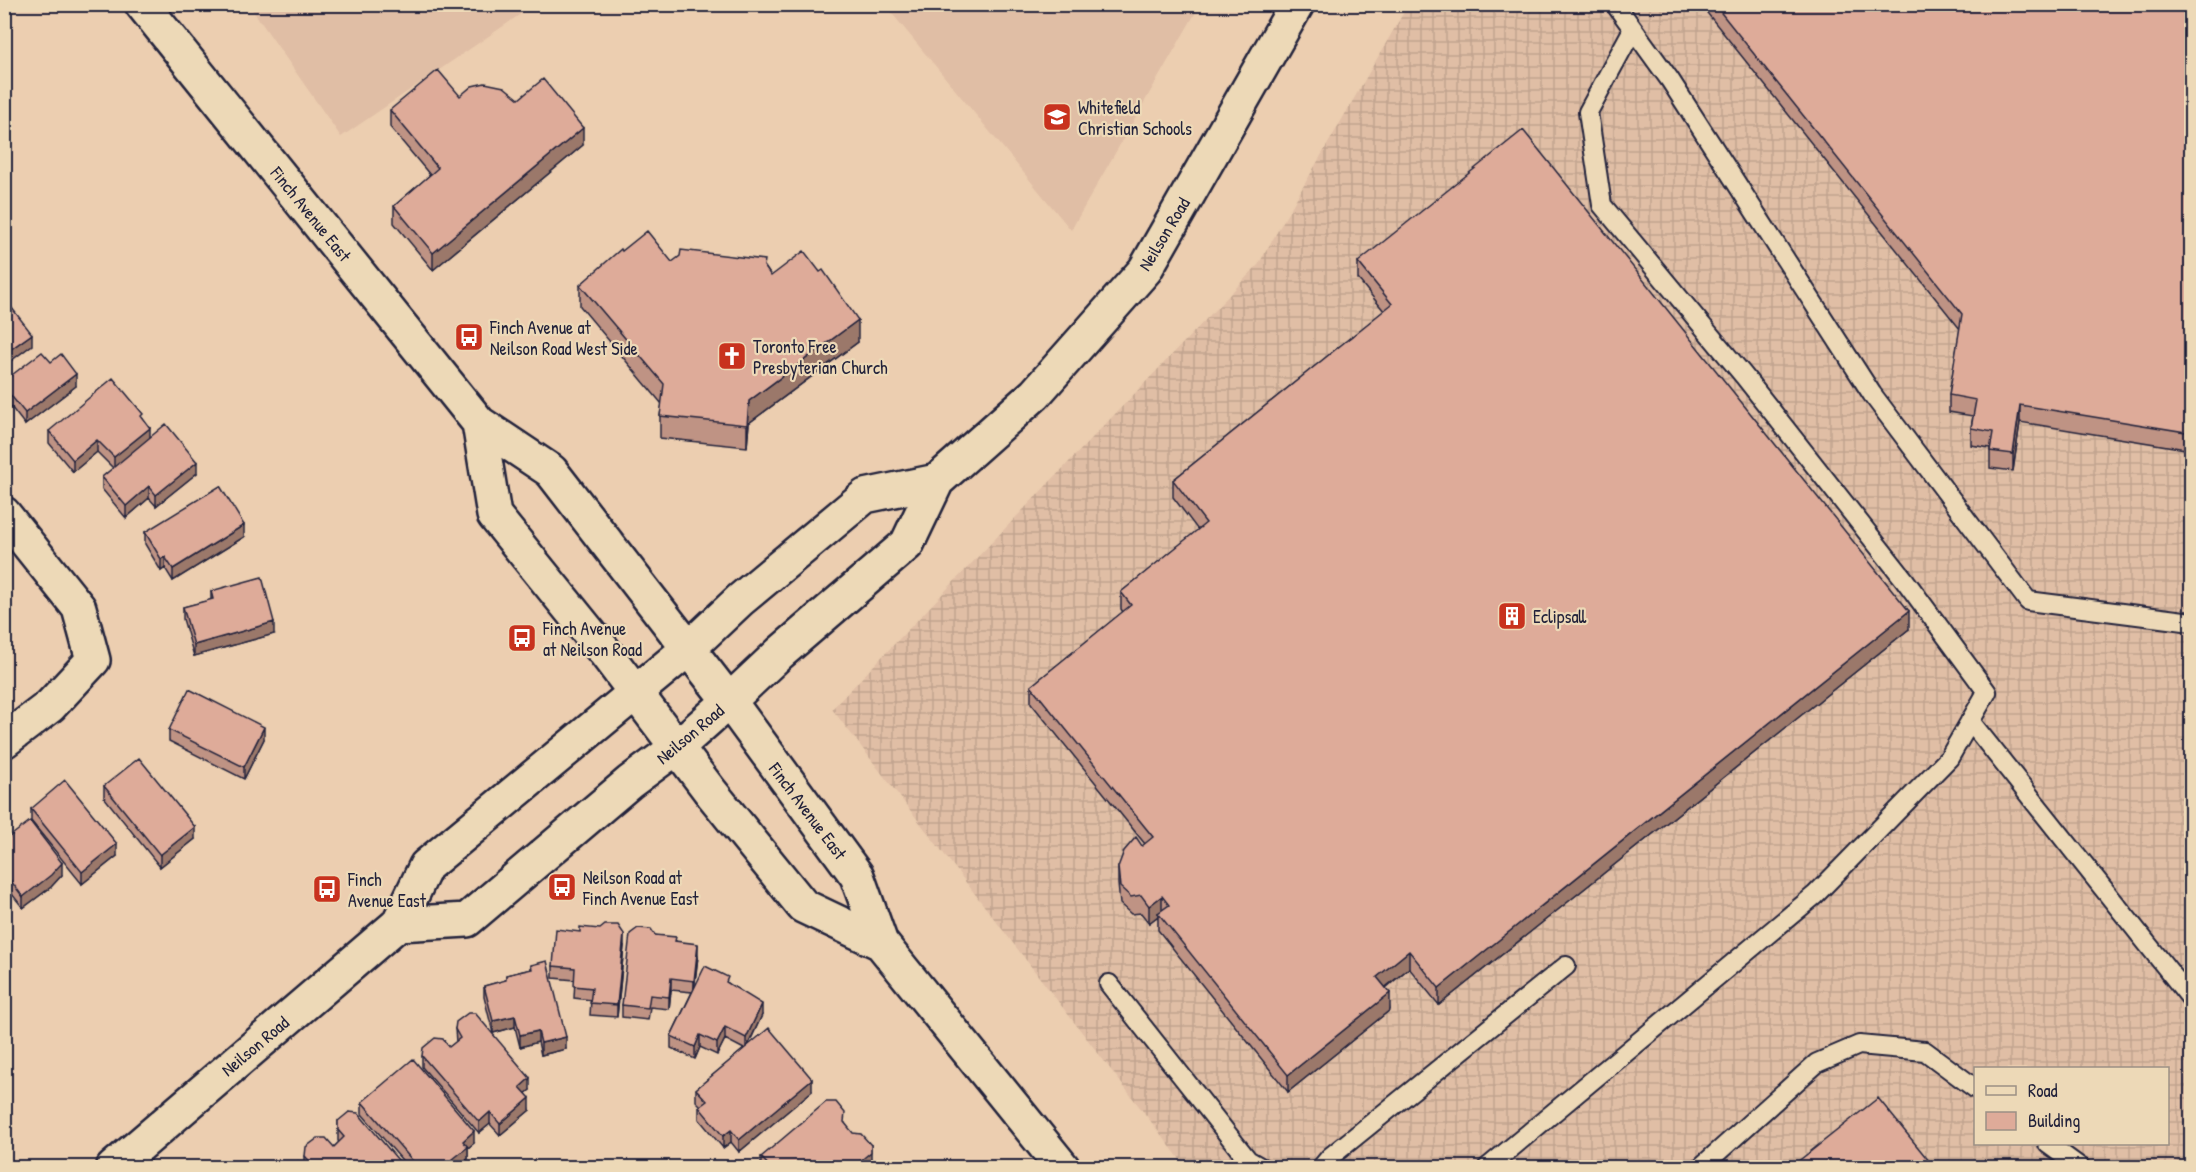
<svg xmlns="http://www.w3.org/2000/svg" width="2196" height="1172" viewBox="0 0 2196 1172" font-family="'Patrick Hand',sans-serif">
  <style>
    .built { fill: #e0bea5 }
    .industrial { fill: url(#industrial-grid); fill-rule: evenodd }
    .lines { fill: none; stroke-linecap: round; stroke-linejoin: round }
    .service-casing { stroke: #22223b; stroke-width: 22 }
    .minor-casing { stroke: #22223b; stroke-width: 38 }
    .tertiary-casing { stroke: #22223b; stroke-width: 38 }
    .secondary-casing { stroke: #22223b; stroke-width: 38 }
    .service { stroke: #edd9b7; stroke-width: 18 }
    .minor { stroke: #edd9b7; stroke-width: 33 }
    .tertiary { stroke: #edd9b7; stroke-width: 33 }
    .secondary { stroke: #edd9b7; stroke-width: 33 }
    .wall { fill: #bf9384; stroke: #22223b; stroke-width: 1.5 }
    .shaded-wall { fill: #9b786b; stroke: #22223b; stroke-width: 1.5 }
    .building { fill: #deab99; stroke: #22223b; stroke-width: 1.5 }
    .labels { text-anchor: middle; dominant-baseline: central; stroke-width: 4.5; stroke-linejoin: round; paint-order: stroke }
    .poi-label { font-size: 18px; fill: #22223b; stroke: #edd9b7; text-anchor: start }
    .street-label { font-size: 18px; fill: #22223b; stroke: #edd9b7 }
  </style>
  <defs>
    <pattern id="industrial-grid" width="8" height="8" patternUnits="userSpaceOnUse" patternTransform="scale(1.5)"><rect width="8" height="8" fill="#e0bea5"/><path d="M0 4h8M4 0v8" fill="none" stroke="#c0a38f"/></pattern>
  </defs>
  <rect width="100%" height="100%" fill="#ecceb0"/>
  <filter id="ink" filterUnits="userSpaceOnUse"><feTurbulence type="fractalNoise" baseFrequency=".0167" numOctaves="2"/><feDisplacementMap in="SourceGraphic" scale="12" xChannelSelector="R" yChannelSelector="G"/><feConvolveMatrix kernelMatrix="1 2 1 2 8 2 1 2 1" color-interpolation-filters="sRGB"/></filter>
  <g filter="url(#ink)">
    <path class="built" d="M249 5H534L341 137Z
      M885 5H1200L1071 230Z"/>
    <path class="industrial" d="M1408 5H2191V1167H1186L832 709 1258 265ZM1976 1068H2168V1144H1976Z"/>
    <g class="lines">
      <g class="service-casing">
        <path id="service" d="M1615 4 1670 80 1872 394 2028 601 2192 622
          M1970 721 2192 1000
          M1109 984 1248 1160 1262 1168
          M2048 1144 2081 1168
          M1321 1168 1330 1157 1566 966
          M1487 1168 1815 895 1949 758 1987 692 1904 579 1744 376 1602 205 1588 112 1633 29
          M1700 1168 1817 1063 1859 1045 1925 1051 1976 1089"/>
      </g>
      <g class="minor-casing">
        <path id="minor" d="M4 514 79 608 93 660 50 706 4 741"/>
      </g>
      <g class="tertiary-casing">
        <path id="tertiary" d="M688 649 740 600 865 496 937 481
          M729 701 780 653 907 544 937 481 1035 394 1145 270 1297 4"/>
      </g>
      <g class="secondary-casing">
        <path id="secondary" d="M142 4 479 423 551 471 729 701 857 876 881 943 1063 1168
          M479 423 494 515 604 651 710 791 803 906 881 943
          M398 924 467 920 630 782 676 748 729 701
          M113 1168 398 924 426 866 688 649"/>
      </g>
      <use href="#service" class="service"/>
      <use href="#minor" class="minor"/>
      <use href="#tertiary" class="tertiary"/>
      <use href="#secondary" class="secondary"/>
    </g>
    <path class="wall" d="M1700 4H2192V450L2020 422 2013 471 1990 468V448L1971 445V428L1973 416 1949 412V395L1960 329Z
      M460 96 583 145 433 270 394 223V206L430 175 390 127V110Z
      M622 251 672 262 765 267 771 276 858 342 749 423 747 447 660 438V416L662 404 580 306V285Z
      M1358 262 1909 629 1439 1005 1409 968 1386 988 1390 1010 1288 1092 1158 930V916L1149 923 1141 913 1131 914 1120 904 1118 884V867L1145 844 1031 703V686L1123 612 1121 609V592L1198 530 1173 497V480L1384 311 1358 279Z
      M51 362 76 386 25 425 4 398V381Z
      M143 419 150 437 197 473 156 506 149 498 126 518 102 489V477L113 468 97 452 73 472 49 443V431Z
      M145 532 244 537 173 581 165 568 161 571 145 544Z
      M211 591 274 634 194 656 183 619V607L211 600Z
      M169 730 264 739 244 779 169 741Z
      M104 786 195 839 160 867 104 797Z
      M31 809 117 856 82 884 31 821Z
      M4 841 62 875 51 887 23 908 4 884Z
      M655 935 676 941 698 956 694 988 728 983 762 1015 748 1046 812 1091 739 1152 731 1142 723 1148 699 1119V1107L701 1106 696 1101V1089L744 1049 725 1039 717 1055 700 1047 695 1059 671 1048V1036L692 992 671 990 669 1009 650 1007 648 1020 622 1017V1005Z
      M624 946 617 1017 590 1015 591 1000 574 998 575 980 553 978V966Z
      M531 965 566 1049 541 1055 538 1042 520 1047 515 1027 493 1033 484 997V986L506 980V975L531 969Z
      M455 1029 530 1090 526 1093 530 1110 500 1135 490 1124 479 1133 422 1067V1056L449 1047 456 1042Z
      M362 1102 474 1143 468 1148V1159L457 1167H408L362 1114Z
      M338 1121 404 1167H305V1156L334 1147 339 1142 338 1141Z
      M845 1123 867 1167H761V1157Z"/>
    <path class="shaded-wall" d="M583 128V145L433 270V253Z
      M858 320V342L749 423 747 447V425L749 401Z
      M32 334V345L4 366V354Z
      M76 374V386L25 425V413Z
      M2020 405V422L2013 471V454Z
      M150 428V440L114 469V457Z
      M97 440V452L73 472V460Z
      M197 462V473L156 506V495Z
      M149 486V498L126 518V506Z
      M244 525V537L173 581V569Z
      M165 557V568L161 571V559Z
      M1909 611V629L1439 1005V988Z
      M274 622V634L194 656V645Z
      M264 727V739L244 779V767Z
      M195 827V839L160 867V855Z
      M117 844V856L82 884V872Z
      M62 863V875L51 887 23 908V897Z
      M1162 896V913H1158V916L1149 923V906Z
      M624 934V946L617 1017V1005Z
      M698 944V956L694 992V981Z
      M1409 951V968L1377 994V977Z
      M671 978V990L669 1009V997Z
      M1390 993V1010L1288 1092V1075Z
      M762 1004V1015L746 1049V1038Z
      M515 1016V1027L493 1033V1021Z
      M725 1027V1039L717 1055V1043Z
      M538 1031V1042L520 1047V1035Z
      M700 1035V1047L695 1059V1047Z
      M566 1037V1049L541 1055V1043Z
      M530 1078V1090L520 1098V1087Z
      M812 1079V1091L739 1152V1140Z
      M530 1098V1110L500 1135V1124Z
      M490 1112V1124L479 1133V1122Z
      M731 1130V1142L723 1148V1136Z
      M474 1131V1143L468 1148V1159L457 1167H443L463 1141Z
      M871 1145V1164L867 1167H853Z"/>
    <path class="building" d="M1714 4H2192V433L2020 405 2013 454 1990 451 1993 432 1971 428 1976 400 1949 395 1962 314Z
      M438 70 460 96 472 86 485 83 504 87 519 99 543 79 583 128 433 253 394 206 438 168 390 110Z
      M1523 130 1909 611 1439 988 1409 951 1377 977 1390 993 1288 1075 1158 913 1169 905 1162 896 1149 906 1141 895 1131 897 1120 887 1118 867 1124 851 1136 837 1142 846 1153 837 1031 686 1131 605 1121 592 1206 523 1173 480 1392 304 1358 262Z
      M647 231 672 262 680 256 681 250 765 260 764 266 771 276 804 251 820 272 823 270 858 320 749 401 747 425 660 416 664 384 580 285 621 249 622 251Z
      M8 303 32 334 4 354V305Z
      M42 352 51 362 61 354 76 374 25 413 4 387V381Z
      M113 378 143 414 141 416 150 428 114 457 97 440 73 460 49 431Z
      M166 424 197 462 156 495 149 486 126 506 102 477Z
      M220 486 244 525 173 569 165 557 161 559 145 532Z
      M262 577 274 622 194 645 183 607 213 599 211 591Z
      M189 689 264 727 244 767 169 730Z
      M139 758 195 827 160 855 104 786Z
      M65 780 117 844 82 872 31 809Z
      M30 821 62 863 51 875 23 897 4 872V841Z
      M605 925H618L624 934 617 1005 590 1003 592 988 574 986 575 968 553 966 556 929 580 932V927L600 929Z
      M638 928 651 929 655 935 676 937 675 941 698 944 694 981 671 978 669 997 650 995 648 1008 622 1005 630 934Z
      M547 961 566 1037 541 1043 538 1031 520 1035 515 1016 493 1021 484 986 506 980V975L532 969 531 965Z
      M705 966 728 977 726 982 762 1004 746 1038 725 1027 717 1043 700 1035 695 1047 671 1036Z
      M468 1013H475L530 1078 520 1087 530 1098 500 1124 490 1112 479 1122 422 1056 423 1048 435 1038 443 1039 449 1047 460 1038 455 1029 456 1022Z
      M769 1028 812 1079 739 1140 731 1130 723 1136 699 1107 707 1101 696 1089Z
      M413 1059 474 1131 463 1141 468 1147 443 1167H437L434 1164 430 1167H418L362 1102Z
      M1878 1098 1934 1167H1791Z
      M826 1102H836L845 1113 844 1122 853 1133 861 1134 871 1145V1152L853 1167H770L761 1157Z
      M349 1112 358 1113 404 1167H315L305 1156 306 1147 318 1138H326L334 1147 344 1137 338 1130V1121Z
      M298 1161 303 1167H290Z"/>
  </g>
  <defs>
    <g id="school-square" transform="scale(1.5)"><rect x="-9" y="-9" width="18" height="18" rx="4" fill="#c8321e" stroke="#edd9b7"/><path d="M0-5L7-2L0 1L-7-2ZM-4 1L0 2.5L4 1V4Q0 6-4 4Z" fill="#fff"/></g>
    <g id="bus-square" transform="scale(1.5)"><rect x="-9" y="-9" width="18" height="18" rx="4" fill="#c8321e" stroke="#edd9b7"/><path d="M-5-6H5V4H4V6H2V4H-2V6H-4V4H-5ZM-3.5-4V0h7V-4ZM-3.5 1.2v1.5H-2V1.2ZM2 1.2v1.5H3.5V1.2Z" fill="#fff"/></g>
    <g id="church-square" transform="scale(1.5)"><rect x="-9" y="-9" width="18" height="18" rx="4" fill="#c8321e" stroke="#edd9b7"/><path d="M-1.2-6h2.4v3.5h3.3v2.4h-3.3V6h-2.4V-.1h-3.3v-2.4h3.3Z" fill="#fff"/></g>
    <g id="building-square" transform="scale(1.5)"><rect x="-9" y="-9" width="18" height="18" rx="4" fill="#c8321e" stroke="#edd9b7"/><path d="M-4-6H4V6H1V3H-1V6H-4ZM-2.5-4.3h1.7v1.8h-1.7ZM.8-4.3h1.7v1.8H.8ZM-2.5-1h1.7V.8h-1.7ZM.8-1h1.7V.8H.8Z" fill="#fff"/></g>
  </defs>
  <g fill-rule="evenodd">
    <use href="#school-square" x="1057" y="117"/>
    <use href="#bus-square" x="469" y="337"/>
    <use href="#church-square" x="732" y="356"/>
    <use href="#building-square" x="1512" y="616"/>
    <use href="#bus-square" x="522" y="638"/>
    <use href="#bus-square" x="562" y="887"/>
    <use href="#bus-square" x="327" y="889"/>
  </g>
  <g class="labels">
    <g class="poi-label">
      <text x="1078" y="107">Whitefield<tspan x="1078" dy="21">Christian Schools</tspan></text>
      <text x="490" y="327">Finch Avenue at<tspan x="490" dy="21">Neilson Road West Side</tspan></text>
      <text x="753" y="346">Toronto Free<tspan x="753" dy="21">Presbyterian Church</tspan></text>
      <text x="1533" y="616">Eclipsall</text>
      <text x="543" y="628">Finch Avenue<tspan x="543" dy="21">at Neilson Road</tspan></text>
      <text x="583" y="877">Neilson Road at<tspan x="583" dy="21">Finch Avenue East</tspan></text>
      <text x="348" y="879">Finch<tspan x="348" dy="21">Avenue East</tspan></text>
    </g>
    <g class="street-label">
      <text transform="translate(311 214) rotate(51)">Finch Avenue East</text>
      <text transform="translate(1164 234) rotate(-59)">Neilson Road</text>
      <text transform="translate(690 734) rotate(-40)">Neilson Road</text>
      <text transform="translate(808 811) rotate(53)">Finch Avenue East</text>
      <text transform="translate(255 1046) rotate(-40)">Neilson Road</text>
    </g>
  </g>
  <rect width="2196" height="1172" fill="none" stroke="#edd9b7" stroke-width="24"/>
  <rect x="12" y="12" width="2172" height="1148" fill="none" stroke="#22223b" stroke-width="2" filter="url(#ink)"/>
  <rect x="1974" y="1067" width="195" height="78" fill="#edd9b7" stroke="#9c9085" stroke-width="1.5"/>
  <rect x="1986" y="1086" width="30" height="9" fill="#edd9b7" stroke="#9c9085" stroke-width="1.5"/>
  <text x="2028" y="1097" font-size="18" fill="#22223b">Road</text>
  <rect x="1986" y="1112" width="30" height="18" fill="#deab99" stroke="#9c9085" stroke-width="1.5"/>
  <text x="2028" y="1127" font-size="18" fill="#22223b">Building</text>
</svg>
